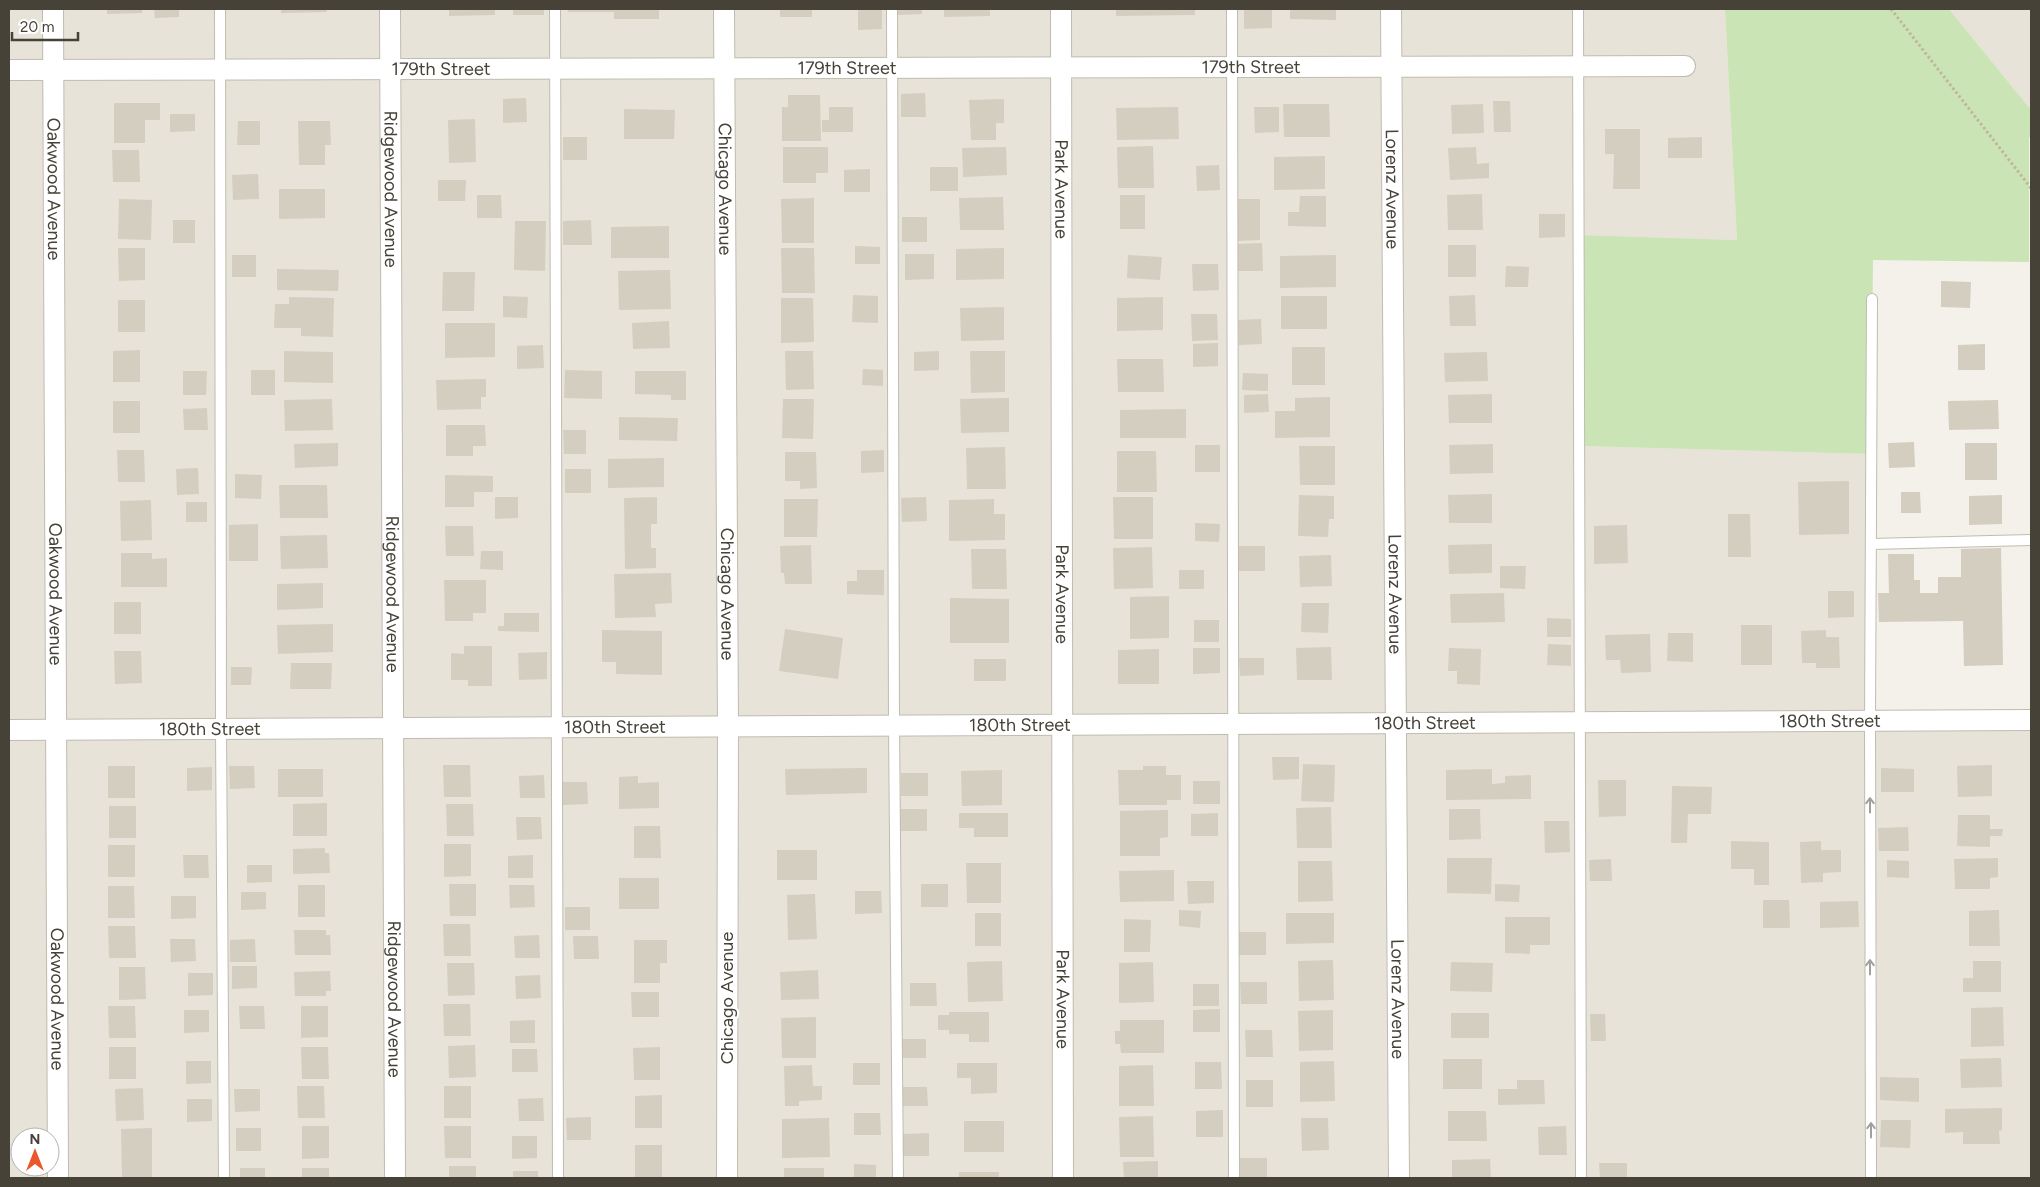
<svg xmlns="http://www.w3.org/2000/svg" width="2040" height="1187" viewBox="0 0 2040 1187" font-family="Figtree,sans-serif">
  <style>
    .residential { fill: #e7e3d8; fill-rule: evenodd }
    .green { fill: #cbe4b5 }
    .building { fill: #d4cec0 }
    .lines { fill: none; stroke-linecap: round; stroke-linejoin: round }
    .service-casing { stroke: #c1bcaf; stroke-width: 12 }
    .minor-casing { stroke: #c1bcaf; stroke-width: 22 }
    .path { stroke: #bfb69f; stroke-width: 3; stroke-dasharray: 2.5 2.5; stroke-linecap: butt }
    .service { stroke: #fff; stroke-width: 10 }
    .minor { stroke: #fff; stroke-width: 20 }
    .oneway { stroke: #a2a09c }
    .labels { text-anchor: middle; dominant-baseline: central; stroke-width: 4.5; stroke-linejoin: round; paint-order: stroke }
    .street-label { font-size: 18px; fill: #464238; stroke: #fff }
  </style>
  <rect width="100%" height="100%" fill="#f3f1e9"/>
  <path class="residential" d="M9 9H1725L1737 240 1579 235 1580 446 1871 454 1870 721 2031 720V1178H9ZM20 1137H50V1167H20Z
    M1949 9H2031V110Z"/>
  <path class="green" d="M1725 9H1949L2031 110V137H2029V262L1873 260 1871 454 1580 446 1579 235 1737 240Z"/>
  <path class="building" d="M107 9H142V13L107 14Z
    M154 9H179V17L155 18Z
    M281 9H326L327 12 281 13Z
    M449 9H495V15L449 16Z
    M513 9H544V15H513Z
    M568 9H659V19H614V12H568Z
    M780 9H812V17H780Z
    M858 9H882V29L858 30Z
    M898 9H922V14L898 15Z
    M944 9H990V16L944 17Z
    M1116 9H1195V15L1116 16Z
    M1244 9H1272V28L1244 29Z
    M1290 9H1336V20L1290 19Z
    M925 93 926 117H901V94Z
    M788 95H820L821 141H782V107H788Z
    M526 98 527 122 503 123V99Z
    M1004 99V123H996V140H971L969 100Z
    M1493 101H1510L1511 132H1494Z
    M114 103H160V120H145V143H114Z
    M1283 104H1329L1330 137H1284Z
    M1483 104 1484 133 1452 134 1451 105Z
    M829 107H853V132H822V120H829Z
    M1178 107 1179 139 1117 140 1116 108Z
    M1254 107H1279V132L1255 133Z
    M624 109 675 110 674 139H624Z
    M170 114H195V131L170 132Z
    M475 119 476 162 449 163 448 120Z
    M238 121H260V145H237Z
    M298 121H330L331 145H325V165H299Z
    M1605 129H1640V189H1613L1614 154H1605Z
    M563 137H587V160H563Z
    M1702 137V158H1668V138Z
    M1153 146 1154 188H1118L1117 147Z
    M783 147H828V173H816V183H783Z
    M1006 147 1007 175 963 177 962 148Z
    M1476 147 1477 164 1489 163V178L1450 180 1448 148Z
    M112 150H139L140 182H113Z
    M1325 156V189L1274 190V157Z
    M1219 165 1220 190 1197 191 1196 166Z
    M930 167H958V191H930Z
    M870 169V192H844V170Z
    M258 174 259 199 233 200 232 175Z
    M438 180H466L465 201H438Z
    M279 189H325V218L279 219Z
    M1482 194 1483 230H1448L1447 195Z
    M477 195H501L502 218H477Z
    M1120 195H1145V229H1120Z
    M1300 196H1326V227L1288 226V212H1299Z
    M1003 197 1004 230H960L959 198Z
    M814 198V243H782L781 199Z
    M119 199 152 200 151 240 118 239Z
    M1236 199H1260V240L1237 241Z
    M1539 214H1565V237L1539 238Z
    M902 217H927V242H902Z
    M173 220H195V243H173Z
    M591 220 592 245H563V221Z
    M515 221H546L545 271 514 270Z
    M669 226V258H611V227Z
    M1262 243 1263 271H1235V244Z
    M1448 245H1476V277H1448Z
    M855 246 880 247V264H855Z
    M118 248H145V280L119 281Z
    M781 248H814L815 293H782Z
    M1004 248V279L956 280V249Z
    M905 254H934V279L905 280Z
    M232 255H256V277H232Z
    M1128 255 1162 257 1160 280 1127 278Z
    M1336 255V287L1280 288V256Z
    M1192 264H1218L1219 290 1193 291Z
    M1506 266 1529 267 1528 287H1505Z
    M277 269 339 270 338 291 277 290Z
    M670 270 671 309 619 310 618 271Z
    M443 272H475L474 311H442Z
    M1941 281 1971 282 1970 308 1941 307Z
    M853 295 878 296V323L852 322Z
    M1475 295 1476 326H1450L1449 296Z
    M503 296 528 297 527 318 503 317Z
    M1281 296H1327V329H1281Z
    M289 297 334 298 333 337 301 336V328H274L275 304H289Z
    M1163 297V330L1117 331V298Z
    M781 298H813L814 342 781 343Z
    M118 300H145V332H118Z
    M1004 307V340L961 341 960 308Z
    M1191 314H1217L1218 340 1192 341Z
    M1261 319 1262 344 1239 345 1238 320Z
    M669 321 670 348 633 349 632 323Z
    M445 323H495V357L445 358Z
    M1218 343V366L1193 367V344Z
    M1985 344V370H1958V345Z
    M543 345 544 368 517 369V346Z
    M1292 347H1325V385H1292Z
    M140 350V382H113V351Z
    M284 351 333 352V383L284 382Z
    M785 351H813L814 389 786 390Z
    M939 351V370L914 371V352Z
    M970 351H1005V392L971 393Z
    M1487 352 1488 381 1445 382 1444 353Z
    M1117 359H1163L1164 392H1118Z
    M863 369 883 370V386L862 385Z
    M251 370H275V395H251Z
    M565 370 602 371V399L564 398Z
    M183 371H207L206 395H183Z
    M635 371H686V400H671V395L635 394Z
    M1243 373 1268 374V391L1242 390Z
    M486 379V397H481V409L437 410 436 380Z
    M1268 394 1269 412 1244 413V395Z
    M1492 394V423H1449L1448 395Z
    M1330 397V437L1275 438V411H1295V398Z
    M1009 398V432L961 433 960 399Z
    M332 399 333 430 285 431 284 400Z
    M783 399H814L813 439 782 438Z
    M1998 400 1999 429 1949 430 1948 401Z
    M113 401H140V433H113Z
    M207 408 208 430H184L183 409Z
    M1186 409V438H1120V410Z
    M619 417 678 418 677 441 619 440Z
    M446 425H485L486 446H473V456H446Z
    M563 430H586V454H564Z
    M1914 442 1915 467 1889 468 1888 443Z
    M338 443V466L295 468 294 444Z
    M1965 443H1997V480H1965Z
    M1493 444V473L1450 474 1449 445Z
    M1195 445H1220V472H1195Z
    M1299 446H1335V485H1300Z
    M1005 447 1006 489H967L966 448Z
    M117 450H144L145 482H118Z
    M884 450V472L861 473V451Z
    M1117 451H1156L1157 492H1117Z
    M785 452H816L817 488 800 489V481H785Z
    M664 458V487L608 488V459Z
    M198 468 199 494 177 495 176 469Z
    M565 469H591V493H565Z
    M235 474 262 475 261 499 235 498Z
    M445 475 493 476V492H474V507H445Z
    M1849 481V534L1799 535 1798 482Z
    M279 485H327L328 518H280Z
    M1901 492H1920L1921 513H1901Z
    M1492 494V523H1449L1448 495Z
    M1299 495 1334 496V519H1329L1328 537 1298 536Z
    M2002 495V524L1969 525V496Z
    M495 497H518V518L495 519Z
    M657 497V524H651V548H656V568L625 569 624 498Z
    M926 497 927 521 902 522 901 498Z
    M1113 497H1153V539H1114Z
    M784 499H818L817 537H784Z
    M994 499V514H1005V540L949 541V500Z
    M151 500 152 540 121 541 120 501Z
    M186 502H207V522H186Z
    M1728 514H1750L1751 557H1728Z
    M1195 523 1220 524 1219 542 1195 541Z
    M258 524V561H229V525Z
    M1627 525 1628 563 1594 564V526Z
    M445 526H473L474 556H446Z
    M327 535 328 568 281 569 280 536Z
    M1492 544V573L1449 574 1448 545Z
    M811 545 812 584H785L784 573H781L780 546Z
    M1238 546H1265V571H1238Z
    M1152 547 1153 588 1114 589 1113 548Z
    M2001 548 2003 665 1964 666 1963 621 1879 622 1878 593H1889L1888 554H1914V580H1920V593H1938V577H1961V549Z
    M971 549H1006L1007 589H972Z
    M481 551H503V570L480 569Z
    M121 553H152V559L167 558V587H121Z
    M1331 555 1332 586 1300 587 1299 556Z
    M1500 566H1526L1525 589 1500 588Z
    M857 570H884V595L847 594V581H857Z
    M1179 570H1204V589H1179Z
    M671 573 672 603 655 604 656 617 615 618 614 574Z
    M444 580H486V613H473V621H445Z
    M323 583V608L277 610V584Z
    M1828 591H1854V617L1828 618Z
    M1504 593 1505 622 1451 623 1450 594Z
    M1169 596V638L1130 639V597Z
    M950 598 1009 599V643H950Z
    M114 602H141V634H114Z
    M1302 603H1329L1328 633 1301 632Z
    M504 613H539V632L498 631V626H504Z
    M1547 618 1571 619V637H1547Z
    M1194 620H1219V642H1194Z
    M333 624V652L278 654 277 625Z
    M1741 625H1772V665H1741Z
    M785 629 843 638 838 679 779 671Z
    M602 630 662 631V675L616 674V662H602Z
    M1826 630V637H1839L1840 668H1816V663H1802L1801 631Z
    M1668 633H1693V662L1667 661Z
    M1650 634 1651 672 1621 673 1620 660H1606L1605 635Z
    M1548 644 1571 645V666L1547 665Z
    M464 646H492V686H468V680H451V653L464 654Z
    M1331 647 1332 680H1297L1296 648Z
    M1193 648H1220V673L1193 674Z
    M1449 648 1481 649 1480 685 1457 684V671H1448Z
    M1159 649V684H1118V650Z
    M114 651H141L142 683 115 684Z
    M547 652V679L519 680 518 653Z
    M1239 658H1264V675L1240 676Z
    M974 659H1006V681H974Z
    M291 663H332L331 689H290Z
    M231 667H252L251 685H231Z
    M1272 757H1299V779L1273 780Z
    M1303 764 1335 765 1334 802 1301 801Z
    M443 765H470L471 797H444Z
    M1992 765V796L1958 797 1957 766Z
    M108 766H135V798H108Z
    M229 766H254L255 788 230 789Z
    M1143 766H1166V775H1181V800H1167V805H1119L1118 770H1143Z
    M212 767V790L187 791V768Z
    M867 768V793L786 795 785 769Z
    M1881 768 1914 769V792H1881Z
    M278 769H323V797H278Z
    M1492 769V784L1505 783V776L1531 775V799L1446 800V770Z
    M1002 770V805L962 806 961 771Z
    M901 773H928V796H901Z
    M544 775 545 798H520L519 776Z
    M638 776V783L659 782V808L619 809V777Z
    M1598 780H1626V816L1599 817Z
    M1193 781H1220V804H1193Z
    M562 782H587L588 804 563 805Z
    M1672 786 1712 787 1711 814H1688L1687 843H1671Z
    M327 803V836H293V804Z
    M446 804H473L474 836H447Z
    M109 806H136V838H109Z
    M1331 807 1332 848H1297L1296 808Z
    M900 809H927V831H900Z
    M1449 809H1480L1481 839 1449 840Z
    M1168 810V837L1160 838V856H1120V811Z
    M959 813H1008V837H974V828H959Z
    M1218 813V836H1191V814Z
    M1958 815H1990V829H2003L2002 836H1990V847L1957 846Z
    M516 817H541L542 839 517 840Z
    M1544 821H1569L1570 852 1545 853Z
    M634 826H660L661 858H634Z
    M1908 827 1909 851H1879L1878 828Z
    M1731 841 1769 842V885H1754V869H1731Z
    M1821 841V850H1841V872L1823 873V882L1801 883 1800 842Z
    M444 844H471V876L444 877Z
    M108 845H135V877H108Z
    M325 848V853H329L330 873 293 874V849Z
    M777 850H817V880H777Z
    M183 855H208L209 878H184Z
    M533 855V878H508V856Z
    M1447 858H1492L1491 894 1447 893Z
    M1998 858V877L1990 878V889H1955L1954 859Z
    M1611 859 1612 881H1590L1589 860Z
    M1887 860 1909 861V878L1887 877Z
    M1298 861H1332L1333 901 1298 902Z
    M966 863H1001V903H967Z
    M247 865H272V882L247 883Z
    M1174 870V901L1120 902 1119 871Z
    M619 878H659V909H619Z
    M1187 881H1214V903L1188 904Z
    M449 884H476V916H450Z
    M921 884H948V907H921Z
    M1495 884 1520 885 1519 902 1495 901Z
    M298 885H325V917H298Z
    M509 885H534L535 907 510 908Z
    M108 886H134L135 918H108Z
    M855 891H881L882 913 855 914Z
    M241 892H266V909L241 910Z
    M815 894 817 939 788 940 787 895Z
    M171 896H196V918L171 919Z
    M1763 900H1789L1790 928H1763Z
    M1858 901 1859 927 1820 928V902Z
    M565 907H590V930H565Z
    M1179 910 1201 911 1200 928 1179 926Z
    M1999 910 2000 946H1969V911Z
    M975 913H1001V946H975Z
    M1286 913H1334V943L1286 944Z
    M1505 917H1550V945H1530V954L1505 953Z
    M1124 919 1151 920 1150 952H1124Z
    M443 924H470L471 956H444Z
    M108 926H135L136 958H109Z
    M294 930H326V935H330L331 955H295Z
    M1239 932H1266V955H1239Z
    M539 935 540 958H515L514 936Z
    M573 936H598L599 959H574Z
    M170 939H195L196 961 171 962Z
    M255 939 256 962H230V940Z
    M634 940H667V963H660V983H634Z
    M1333 960 1334 1000 1299 1001 1298 961Z
    M1002 961 1003 1001 968 1002 967 962Z
    M1973 961H2001V992H1963V978H1973Z
    M1153 962 1154 1002 1119 1003V963Z
    M1451 962 1493 963 1492 992 1450 991Z
    M447 963H474L475 995 448 996Z
    M232 966H257V988L232 989Z
    M119 967H145L146 999 119 1000Z
    M818 970 819 999 781 1000 780 972Z
    M330 971 331 991H326V996H295L294 972Z
    M188 973H213V995L188 996Z
    M540 975 541 998 516 999 515 976Z
    M1240 982H1267V1004H1241Z
    M910 983H936L937 1006H910Z
    M1193 984H1219V1006H1193Z
    M631 992H659V1017H632Z
    M443 1004H470L471 1036H444Z
    M108 1006H135L136 1038H109Z
    M239 1006H264L265 1029H240Z
    M301 1006H328V1037L301 1038Z
    M2003 1007 2004 1046 1971 1047V1008Z
    M1220 1009V1032H1193V1010Z
    M184 1010H209V1032L184 1033Z
    M1333 1010V1050L1299 1051 1298 1011Z
    M949 1012H989V1042H969V1034H949V1030H938V1015H949Z
    M1451 1013H1489V1038H1451Z
    M1590 1014H1605L1606 1041H1591Z
    M816 1017V1058H782L781 1018Z
    M535 1020V1043H510V1021Z
    M1120 1020H1164V1053H1121L1120 1044H1115V1031H1120Z
    M1245 1030H1272L1273 1057H1246Z
    M902 1039H926V1058H902Z
    M475 1045 476 1077 449 1078 448 1046Z
    M109 1047H136V1079H109Z
    M301 1047H328L329 1079H302Z
    M660 1047V1080H634L633 1048Z
    M512 1049H537L538 1072H512Z
    M2001 1058 2002 1087 1961 1088 1960 1059Z
    M1443 1059H1482V1089H1443Z
    M186 1061H211V1083L186 1084Z
    M1334 1061 1335 1101 1300 1102V1062Z
    M1195 1062H1221L1222 1089H1195Z
    M853 1063H880V1085H853Z
    M957 1063H997V1093L971 1094V1078H957Z
    M812 1065 813 1086H822V1100L799 1101V1106H785L784 1066Z
    M1153 1065 1154 1106H1119V1066Z
    M1880 1077 1919 1078V1102L1880 1100Z
    M1246 1080H1273V1107H1246Z
    M1517 1080H1544L1545 1104 1498 1105V1089H1517Z
    M297 1086H324L325 1118H298Z
    M444 1086H471V1118H444Z
    M903 1087H927L928 1106H903Z
    M143 1088 144 1120 116 1121 115 1089Z
    M234 1089H260V1111L235 1112Z
    M662 1095V1128H635V1096Z
    M543 1098 544 1121H519L518 1099Z
    M187 1099H212V1121L187 1122Z
    M2002 1108V1130L1999 1131 2000 1144H1963V1132L1945 1133V1109Z
    M1223 1110V1137H1196V1111Z
    M1448 1111H1486L1487 1141H1448Z
    M854 1113H880L881 1135H854Z
    M1153 1116 1154 1157H1120L1119 1117Z
    M591 1117V1140H567L566 1118Z
    M829 1118 830 1157 782 1158V1119Z
    M1301 1118H1328L1329 1150 1302 1151Z
    M1881 1120H1911L1910 1148 1880 1147Z
    M964 1121H1004V1152H964Z
    M302 1126H329V1158L302 1159Z
    M444 1126H471V1158H445Z
    M1566 1126 1567 1155H1539L1538 1127Z
    M152 1128V1178H122L121 1129Z
    M236 1128H261V1151H236Z
    M929 1133V1156H903V1134Z
    M512 1136H537V1158L512 1159Z
    M635 1145H662V1177H635Z
    M1240 1158H1267V1178H1240Z
    M1490 1159 1491 1178H1452V1160Z
    M1158 1161V1178H1124L1123 1162Z
    M1599 1163H1627V1178H1600Z
    M854 1164 876 1165V1178H854Z
    M449 1166H476V1178H449Z
    M240 1168H265V1178H240Z
    M302 1168H329V1178H302Z
    M784 1168H824V1178H784Z
    M513 1171H538V1178H513Z
    M959 1172H999V1178H959Z"/>
  <g class="lines">
    <g class="service-casing">
      <path id="service" d="M220 9 221 729 224 1178
        M555 9 558 1178
        M892 9 894 725 898 1178
        M1232 9 1234 1178
        M1578 9 1581 1178
        M1871 544 2031 540
        M1871 1178 1870 721 1872 299"/>
    </g>
    <g class="minor-casing">
      <g id="minor">
        <path id="s1" d="M53 9 58 1178"/>
        <path id="s2" d="M390 9 395 1178"/>
        <path id="s3" d="M724 9 728 726 727 1178"/>
        <path id="s4" d="M1061 9 1063 1178"/>
        <path id="s5" d="M1391 9 1399 1178"/>
        <path id="s6" d="M9 70 1685 66"/>
        <path id="s7" d="M9 730 2031 720"/>
      </g>
    </g>
    <path class="path" d="M1891 9 2031 188"/>
    <use href="#service" class="service"/>
    <use href="#minor" class="minor"/>
  </g>
  <defs><path id="oneway-shaft" d="M-6 0H5M1.5-3L5.5 0L1.5 3" fill="none" stroke-width="1.6" stroke-linecap="round" stroke-linejoin="round" transform="scale(1.25)"/></defs>
  <g class="oneway">
    <use href="#oneway-shaft" transform="translate(1870 805) rotate(-90)"/>
    <use href="#oneway-shaft" transform="translate(1870 967) rotate(-90)"/>
    <use href="#oneway-shaft" transform="translate(1871 1130) rotate(-90)"/>
  </g>
  <g class="labels">
    <g class="street-label">
      <text stroke="none"><textPath href="#s6" startOffset="1242">179th Street</textPath></text>
      <text stroke="none"><textPath href="#s6" startOffset="838">179th Street</textPath></text>
      <text stroke="none"><textPath href="#s6" startOffset="432">179th Street</textPath></text>
      <text stroke="none"><textPath href="#s1" startOffset="180">Oakwood Avenue</textPath></text>
      <text stroke="none"><textPath href="#s2" startOffset="180">Ridgewood Avenue</textPath></text>
      <text stroke="none"><textPath href="#s3" startOffset="180">Chicago Avenue</textPath></text>
      <text stroke="none"><textPath href="#s4" startOffset="180">Park Avenue</textPath></text>
      <text stroke="none"><textPath href="#s5" startOffset="180">Lorenz Avenue</textPath></text>
      <text stroke="none"><textPath href="#s1" startOffset="585">Oakwood Avenue</textPath></text>
      <text stroke="none"><textPath href="#s3" startOffset="585">Chicago Avenue</textPath></text>
      <text stroke="none"><textPath href="#s5" startOffset="585">Lorenz Avenue</textPath></text>
      <text stroke="none"><textPath href="#s2" startOffset="585">Ridgewood Avenue</textPath></text>
      <text stroke="none"><textPath href="#s4" startOffset="585">Park Avenue</textPath></text>
      <text stroke="none"><textPath href="#s7" startOffset="1821">180th Street</textPath></text>
      <text stroke="none"><textPath href="#s7" startOffset="1416">180th Street</textPath></text>
      <text stroke="none"><textPath href="#s7" startOffset="1011">180th Street</textPath></text>
      <text stroke="none"><textPath href="#s7" startOffset="606">180th Street</textPath></text>
      <text stroke="none"><textPath href="#s7" startOffset="201">180th Street</textPath></text>
      <text stroke="none"><textPath href="#s1" startOffset="990">Oakwood Avenue</textPath></text>
      <text stroke="none"><textPath href="#s2" startOffset="990">Ridgewood Avenue</textPath></text>
      <text transform="translate(727 998) rotate(-90)">Chicago Avenue</text>
      <text stroke="none"><textPath href="#s4" startOffset="990">Park Avenue</textPath></text>
      <text stroke="none"><textPath href="#s5" startOffset="990">Lorenz Avenue</textPath></text>
    </g>
  </g>
  <rect width="2040" height="1187" fill="none" stroke="#464238" stroke-width="20"/>
  <g transform="translate(35 1152)"><circle r="24" fill="#ffffff" stroke="#b5b3af"/>
  <path d="M0-4L9 19L0 12L-9 19Z" fill="#e9572b"/>
  <text y="-8" font-size="14" font-weight="bold" text-anchor="middle" fill="#464238">N</text>
  </g>
  <path d="M12 32v8h66v-8" fill="none" stroke="#464238" stroke-width="2.5"/>
  <text x="20" y="32" font-size="15" fill="#464238" stroke="#ffffff" stroke-width="4" paint-order="stroke">20 m</text>
</svg>
